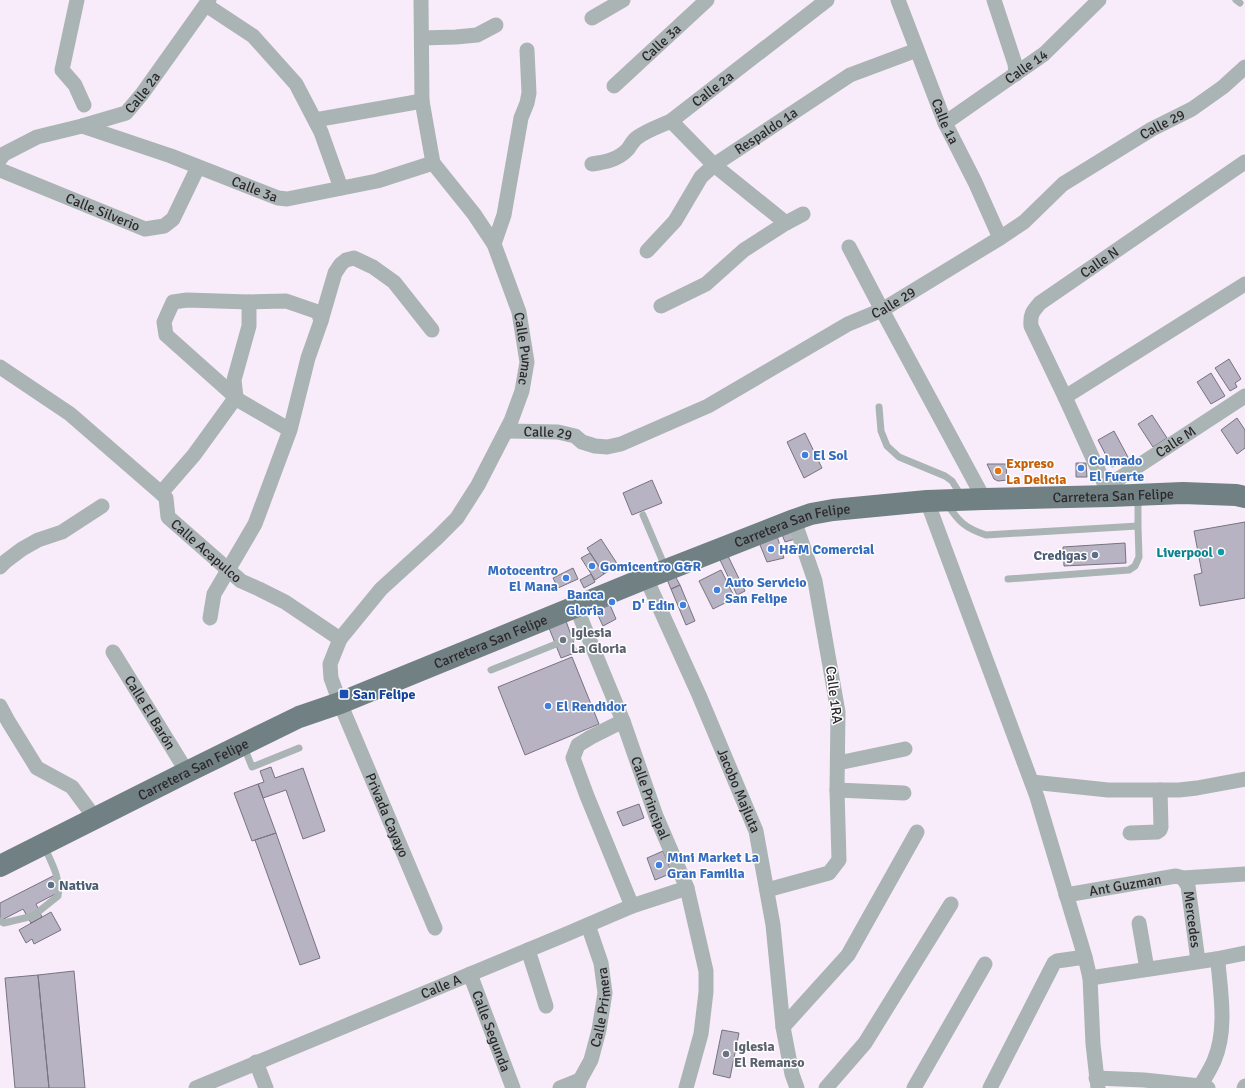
<svg xmlns="http://www.w3.org/2000/svg" width="1245" height="1088" viewBox="0 0 1245 1088" font-family="Signika,sans-serif">
  <style>
    .building { fill: #b8b3c2; stroke: #787381 }
    .lines { fill: none; stroke-linecap: round; stroke-linejoin: round }
    .service { stroke: #abb4b5; stroke-width: 7 }
    .minor { stroke: #abb4b5; stroke-width: 15 }
    .primary { stroke: #718082; stroke-width: 22 }
    .shop-dot { fill: #3f7fe0; stroke: #fefefe; stroke-width: 1.5 }
    .food-dot { fill: #e8710a; stroke: #fefefe; stroke-width: 1.5 }
    .culture-dot { fill: #0f9aa8; stroke: #fefefe; stroke-width: 1.5 }
    .service-dot { fill: #5c6f8a; stroke: #fefefe; stroke-width: 1.5 }
    .worship-dot { fill: #6b7280; stroke: #fefefe; stroke-width: 1.5 }
    .transit-dot { fill: #1a4fb4; stroke: #fefefe; stroke-width: 1.5 }
    .labels { text-anchor: middle; dominant-baseline: central; stroke-width: 3; stroke-linejoin: round; paint-order: stroke }
    .street-label { font-size: 14px; fill: #2c282d; stroke: #fefefe }
    .shop-label { font-size: 14px; font-weight: bold; fill: #366cbe; stroke: #fefefe; text-anchor: start }
    .food-label { font-size: 14px; font-weight: bold; fill: #c56008; stroke: #fefefe; text-anchor: start }
    .culture-label { font-size: 14px; font-weight: bold; fill: #0d838f; stroke: #fefefe; text-anchor: end }
    .service-label { font-size: 14px; font-weight: bold; fill: #4e5e75; stroke: #fefefe; text-anchor: end }
    .worship-label { font-size: 14px; font-weight: bold; fill: #5b616d; stroke: #fefefe; text-anchor: start }
    .transit-label { font-size: 14px; font-weight: bold; fill: #164399; stroke: #fefefe; text-anchor: start }
  </style>
  <rect width="100%" height="100%" fill="#f8ecfa"/>
  <path class="building" d="M1229 359 1241 379 1235 383 1237 387 1230 391 1215 368Z
    M1211 373 1225 396 1211 404 1197 382Z
    M1152 415 1167 438 1153 447 1138 424Z
    M1237 418 1245 430V448L1237 454 1221 430Z
    M1114 431 1129 459 1112 467 1098 440Z
    M805 433 822 468 804 478 787 442Z
    M1076 463H1086L1087 477H1076Z
    M987 464H1006L1007 480 998 481 994 479Z
    M652 480 662 503 632 515 623 493Z
    M1245 522V598L1200 606 1194 575 1202 573 1194 531Z
    M791 528 795 539 785 542 781 532Z
    M776 533 784 558 767 562 758 540Z
    M601 539 618 565 604 574 587 548Z
    M1125 543 1126 563 1064 566 1063 547Z
    M590 553 604 574 595 580 581 558Z
    M728 556 745 591 737 595 720 560Z
    M573 568 578 579 558 588 553 578Z
    M721 570 735 598 713 609 699 581Z
    M591 574 595 582 584 588 580 580Z
    M674 574 680 585 671 589 666 577Z
    M680 585 695 621 686 625 671 589Z
    M610 605 616 619 603 626 596 611Z
    M566 621 577 652 561 658 549 628Z
    M572 657 599 724 525 755 498 687Z
    M271 767 275 778 303 768 325 831 303 839 286 790 263 798 258 784 264 782 260 771Z
    M258 784 276 833 252 841 234 793Z
    M639 804 644 818 623 826 617 812Z
    M276 833 320 958 300 965 255 840Z
    M663 851 672 873 655 880 647 858Z
    M55 875 63 890 36 904 42 917 31 923 23 909 0 921V903Z
    M51 912 61 930 34 944 32 939 26 943 19 930Z
    M74 971 85 1088H49L38 975Z
    M38 975 49 1088H15L5 978Z
    M722 1030 739 1033 730 1078 713 1074Z"/>
  <g class="lines">
    <path class="service" d="M1236 0 1240 3
      M879 407 881 431 887 446 899 457 945 476 952 481 962 497
      M947 504C959 522 965 528 986 535L1138 526V497
      M643 515 666 569
      M1008 579 1129 570 1135 566 1139 557 1138 526
      M491 670 586 632
      M244 747 252 767 299 748
      M0 921 4 923 33 916 58 896C61 878 51 862 44 846"/>
    <g class="minor">
      <path d="M77 0 62 70 75 85 84 105"/>
      <path id="s1" d="M421 0 422 101 433 163 474 214 494 244 519 312 527 362 522 391 511 421 478 485 457 518 437 538 381 589 340 639 330 664 331 678 340 703 435 928"/>
      <path id="s2" d="M898 0 945 123 975 182 1000 238"/>
      <path d="M994 0 1015 64 1016 74"/>
      <path d="M206 5 253 36 296 84 321 132 341 188"/>
      <path d="M592 18 623 0"/>
      <path d="M422 38 456 37 477 35 496 25"/>
      <path id="s3" d="M614 86 707 0"/>
      <path d="M315 120 422 101"/>
      <path d="M671 121 714 165 786 223"/>
      <path id="s4" d="M945 123 1044 54 1099 0"/>
      <path id="s5" d="M82 126 171 156 278 198 287 199 377 181 433 163"/>
      <path id="s6" d="M0 159 4 154 37 137 82 126 126 113 142 94 209 0"/>
      <path id="s7" d="M592 164C605 162 618 160 628 149 631 145 633 140 638 137 648 130 660 126 671 121L827 0"/>
      <path id="s8" d="M0 170 145 229 164 226 173 219 198 167"/>
      <path d="M494 244 504 215 521 118 527 103 529 93 527 50"/>
      <path d="M849 247 882 310 984 499"/>
      <path id="s9" d="M647 251 675 221 701 177 714 165 850 75 917 50"/>
      <path d="M661 306 706 284 744 250 786 223 803 214"/>
      <path d="M321 321 335 273 341 264 346 260 354 258 373 267 394 282 432 330"/>
      <path id="s10" d="M0 367 70 414 161 493 166 498 168 517 241 581 259 589 285 602 340 639"/>
      <path d="M1065 397 1245 284"/>
      <path id="s11" d="M507 431 558 432 575 436 582 442 595 446 607 447 621 444 708 406 848 324 882 310 1000 238 1024 222 1063 184 1152 129 1192 109 1223 87 1245 67"/>
      <path id="s12" d="M1106 487 1245 396"/>
      <path d="M161 493 194 455 236 397 234 380 249 326V302"/>
      <path id="s13" d="M1110 496 1065 397 1031 326C1030 314 1033 311 1040 303L1245 162"/>
      <path d="M927 501 1037 797 1085 957 1090 978 1093 1044 1098 1088"/>
      <path d="M0 567 6 561 22 549 38 540 62 532 102 506"/>
      <path id="s14" d="M646 578 699 695 756 831 773 925 783 1027 792 1074 797 1088"/>
      <path id="s15" d="M576 607 623 721 656 816 687 888 706 971V992L701 1034 686 1088"/>
      <path d="M210 618 214 594 255 524 290 430 240 401 166 335 164 322 173 302 187 300 249 302 286 301 318 312 321 321 308 358 290 430"/>
      <path id="s16" d="M113 652 187 772"/>
      <path d="M0 706 8 721 37 768 72 787 95 818"/>
      <path d="M623 721 591 737 578 745 573 758 587 796 632 906"/>
      <path d="M838 763 905 749"/>
      <path d="M1032 782 1108 790H1179L1197 788 1245 779"/>
      <path d="M837 790 904 793"/>
      <path d="M1130 833 1157 832 1160 830 1161 827 1160 790"/>
      <path id="s17" d="M1183 878 1188 886 1198 961"/>
      <path d="M767 890 829 873 839 860 837 790 838 712 815 581 794 520"/>
      <path id="s18" d="M1066 895 1176 876 1183 878 1245 874"/>
      <path d="M1139 923 1147 969"/>
      <path d="M528 950 546 1006"/>
      <path id="s19" d="M470 974 513 1088"/>
      <path d="M1090 978 1216 959 1245 953"/>
      <path d="M783 1027 848 955 917 832"/>
      <path d="M256 1062 266 1088"/>
      <path d="M1096 1078 1144 1080 1200 1086 1208 1088"/>
      <path d="M1200 1086C1205 1078 1210 1070 1214 1061 1227 1031 1221 995 1218 963L1216 959"/>
      <path id="s20" d="M196 1088 562 936 632 906 687 888"/>
      <path d="M560 1088 580 1080"/>
      <path id="s21" d="M578 1088 580 1080 591 1060 599 1030 605 993 601 963 588 925"/>
      <path d="M826 1088 865 1043 951 904"/>
      <path d="M914 1088 985 964"/>
      <path d="M990 1088 1054 963 1057 961 1085 957"/>
      <path d="M1244 1088 1245 1086"/>
    </g>
    <path class="primary" id="s22" d="M0 866 187 772 299 717 340 703 646 578 794 520 811 514 833 510 927 501 984 499 1110 496 1183 493 1236 495 1245 497"/>
  </g>
  <g class="shop-dot">
    <circle cx="805" cy="455" r="4"/>
    <circle cx="1081" cy="468" r="4"/>
    <circle cx="771" cy="549" r="4"/>
    <circle cx="592" cy="566" r="4"/>
    <circle cx="566" cy="578" r="4"/>
    <circle cx="717" cy="590" r="4"/>
    <circle cx="612" cy="602" r="4"/>
    <circle cx="683" cy="605" r="4"/>
    <circle cx="548" cy="706" r="4"/>
    <circle cx="659" cy="865" r="4"/>
  </g>
  <circle class="food-dot" cx="998" cy="471" r="4"/>
  <circle class="culture-dot" cx="1221" cy="552" r="4"/>
  <g class="service-dot">
    <circle cx="1095" cy="555" r="4"/>
    <circle cx="51" cy="885" r="4"/>
  </g>
  <g class="worship-dot">
    <circle cx="563" cy="640" r="4"/>
    <circle cx="726" cy="1054" r="4"/>
  </g>
  <rect class="transit-dot" x="339" y="689" width="10" height="10" rx="2"/>
  <g class="labels">
    <g class="street-label">
      <text stroke="none"><textPath href="#s3" startOffset="64">Calle 3a</textPath></text>
      <text stroke="none"><textPath href="#s4" startOffset="99">Calle 14</textPath></text>
      <text stroke="none"><textPath href="#s7" startOffset="145">Calle 2a</textPath></text>
      <text stroke="none"><textPath href="#s6" startOffset="162">Calle 2a</textPath></text>
      <text stroke="none"><textPath href="#s2" startOffset="130">Calle 1a</textPath></text>
      <text stroke="none"><textPath href="#s11" startOffset="749">Calle 29</textPath></text>
      <text stroke="none"><textPath href="#s9" startOffset="172">Respaldo 1a</textPath></text>
      <text stroke="none"><textPath href="#s5" startOffset="184">Calle 3a</textPath></text>
      <text stroke="none"><textPath href="#s8" startOffset="111">Calle Silverio</textPath></text>
      <text stroke="none"><textPath href="#s13" startOffset="285">Calle N</textPath></text>
      <text stroke="none"><textPath href="#s11" startOffset="425">Calle 29</textPath></text>
      <text stroke="none"><textPath href="#s1" startOffset="375">Calle Pumac</textPath></text>
      <text stroke="none"><textPath href="#s11" startOffset="41">Calle 29</textPath></text>
      <text stroke="none"><textPath href="#s12" startOffset="83">Calle M</textPath></text>
      <text stroke="none"><textPath href="#s22" startOffset="1188">Carretera San Felipe</textPath></text>
      <text stroke="none"><textPath href="#s22" startOffset="864">Carretera San Felipe</textPath></text>
      <text stroke="none"><textPath href="#s10" startOffset="282">Calle Acapulco</textPath></text>
      <text stroke="none"><textPath href="#s22" startOffset="540">Carretera San Felipe</textPath></text>
      <text transform="translate(834 695) rotate(83)">Calle 1RA</text>
      <text stroke="none"><textPath href="#s16" startOffset="71">Calle El Barón</textPath></text>
      <text stroke="none"><textPath href="#s22" startOffset="216">Carretera San Felipe</textPath></text>
      <text stroke="none"><textPath href="#s14" startOffset="232">Jacobo Majluta</textPath></text>
      <text stroke="none"><textPath href="#s15" startOffset="205">Calle Principal</textPath></text>
      <text stroke="none"><textPath href="#s1" startOffset="919">Privada Cayayo</textPath></text>
      <text stroke="none"><textPath href="#s18" startOffset="60">Ant Guzman</textPath></text>
      <text stroke="none"><textPath href="#s17" startOffset="43">Mercedes</textPath></text>
      <text stroke="none"><textPath href="#s20" startOffset="265">Calle A</textPath></text>
      <text stroke="none"><textPath href="#s21" startOffset="85">Calle Primera</textPath></text>
      <text stroke="none"><textPath href="#s19" startOffset="61">Calle Segunda</textPath></text>
    </g>
    <g class="shop-label">
      <text x="813" y="455">El Sol</text>
      <text x="1089" y="460">Colmado<tspan x="1089" dy="16">El Fuerte</tspan></text>
      <text x="779" y="549">H&amp;M Comercial</text>
      <text x="600" y="566">Gomicentro G&amp;R</text>
      <text x="558" y="570" text-anchor="end">Motocentro<tspan x="558" dy="16">El Mana</tspan></text>
      <text x="725" y="582">Auto Servicio<tspan x="725" dy="16">San Felipe</tspan></text>
      <text x="604" y="594" text-anchor="end">Banca<tspan x="604" dy="16">Gloria</tspan></text>
      <text x="675" y="605" text-anchor="end">D' Edin</text>
      <text x="556" y="706">El Rendidor</text>
      <text x="667" y="857">Mini Market La<tspan x="667" dy="16">Gran Familia</tspan></text>
    </g>
    <g class="food-label">
      <text x="1006" y="463">Expreso<tspan x="1006" dy="16">La Delicia</tspan></text>
    </g>
    <g class="culture-label">
      <text x="1213" y="552">Liverpool</text>
    </g>
    <g class="service-label">
      <text x="1087" y="555">Credigas</text>
      <text x="59" y="885" text-anchor="start">Nativa</text>
    </g>
    <g class="worship-label">
      <text x="571" y="632">Iglesia<tspan x="571" dy="16">La Gloria</tspan></text>
      <text x="734" y="1046">Iglesia<tspan x="734" dy="16">El Remanso</tspan></text>
    </g>
    <g class="transit-label">
      <text x="353" y="694">San Felipe</text>
    </g>
  </g>
</svg>
